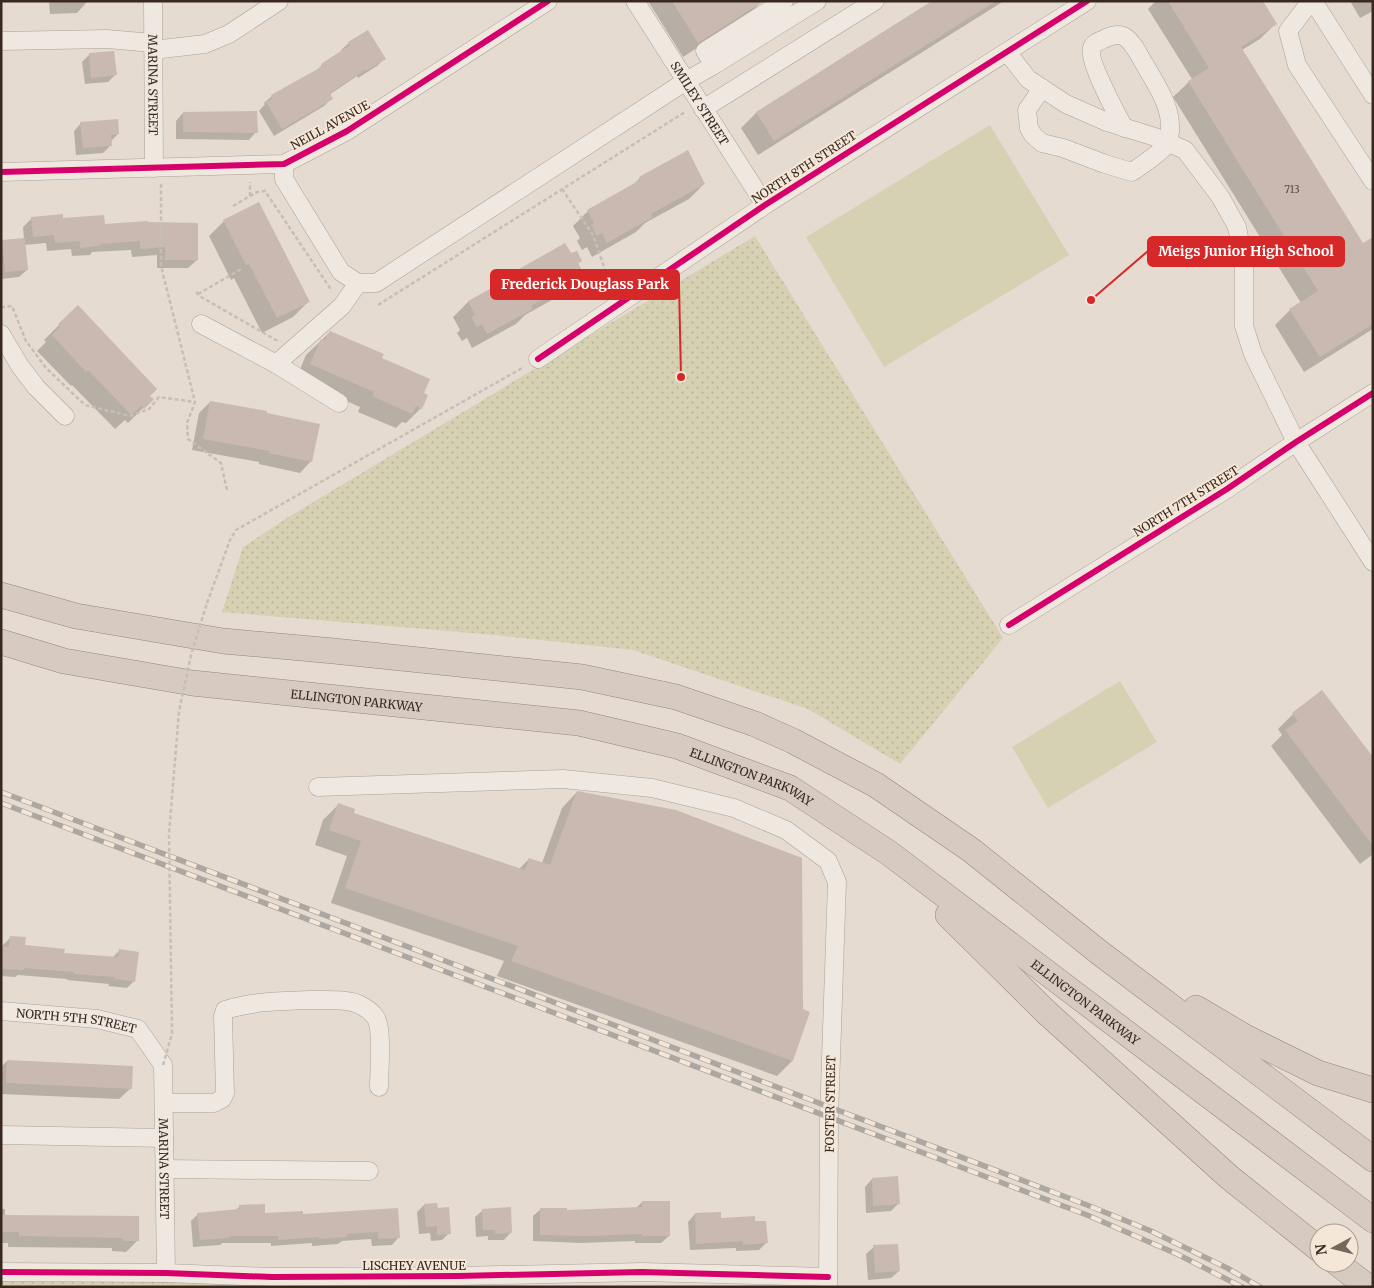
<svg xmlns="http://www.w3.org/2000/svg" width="1374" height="1288" viewBox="0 0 1374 1288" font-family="Merriweather,serif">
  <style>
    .grass { fill: url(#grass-dots) }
    .pitch { fill: #d7d1b3 }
    .shadow { fill: #0003 }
    .building { fill: #c9b9b1 }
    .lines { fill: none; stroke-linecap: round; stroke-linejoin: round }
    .minor-casing { stroke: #aba198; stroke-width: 19 }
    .highway-casing { stroke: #90877f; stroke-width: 26 }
    .path { stroke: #c6bfb8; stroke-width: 2.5; stroke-dasharray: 4 2.5; stroke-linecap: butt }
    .minor { stroke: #eee8e1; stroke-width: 18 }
    .highway { stroke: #d7cbc1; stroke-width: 25 }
    .rail-casing { stroke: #ada7a1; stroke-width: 5.5 }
    .rail { stroke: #f5e7d7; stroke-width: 4; stroke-dasharray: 11; stroke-linecap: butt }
    .path-bridge { stroke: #c6bfb8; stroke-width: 2.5; stroke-dasharray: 4 2.5; stroke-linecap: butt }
    .cycleway-casing { stroke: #f5e7d7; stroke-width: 9 }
    .cycleway { stroke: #d6006c; stroke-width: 6 }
    .labels { text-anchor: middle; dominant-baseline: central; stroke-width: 4; stroke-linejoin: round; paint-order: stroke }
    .number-label { font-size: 10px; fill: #5d4c44 }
    .street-label { font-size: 12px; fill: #392820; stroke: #f5e7d7 }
    .leader { fill: none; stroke: #d62828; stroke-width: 2 }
    .callout-dot { fill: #d62828; stroke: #f5e7d7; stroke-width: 2 }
    .callout { fill: #d62828; stroke: #d62828; stroke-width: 2 }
    .callout-label { font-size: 14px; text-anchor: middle; font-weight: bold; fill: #fff }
  </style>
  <defs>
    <pattern id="grass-dots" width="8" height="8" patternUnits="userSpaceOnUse" patternTransform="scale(1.25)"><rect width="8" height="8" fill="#d7d1b3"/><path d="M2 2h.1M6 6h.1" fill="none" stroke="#b9b39a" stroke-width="1.8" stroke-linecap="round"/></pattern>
  </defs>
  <rect width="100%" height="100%" fill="#e5dbd0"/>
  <path class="grass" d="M755 236 1003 638 900 764 808 709 633 650 495 635 222 612 243 547 287 518Z
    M1 1273 272 1277V1287H1Z"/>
  <path class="pitch" d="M990 125 1069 255 884 367 806 237Z
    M1120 681 1157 742 1048 808 1012 747Z"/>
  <path class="shadow" d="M49 1H87V2L77 13 50 14Z
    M648 1H762L747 16 683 57Z
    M934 1H1004L758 155 741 128 756 113Z
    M1156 1H1261L1275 24 1260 39 1242 50 1363 245 1373 238V329L1304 372 1275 325 1290 310 1301 303 1173 97 1192 79 1148 9Z
    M1350 1H1373V11L1360 18Z
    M367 32 384 59 377 66 358 78 357 76 329 95 331 99 324 106 274 136 259 111 265 104 264 103 272 96 316 71 322 65 342 52 341 50 349 43Z
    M90 54 115 75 108 82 85 84 82 62Z
    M183 113 256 132 249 140 176 139V121Z
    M81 123 118 134 110 142V146L103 153 76 155 74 131Z
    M640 178 704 184 689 199 645 223 636 232 592 257 587 247 582 250 577 241 580 238 573 226 588 211 631 187Z
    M32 218 62 220 104 225 146 222 197 260 188 268H157V255L132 257 131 250 92 252 90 255 72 256 71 249 47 251 46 243 24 245 27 270 19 277 1 279V242L24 239 23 227Z
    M224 221 308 302 293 317 262 333 234 278 231 280 209 236Z
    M571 255 581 261 577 264 583 276 568 291 525 315 516 324 472 348 467 338 462 341 457 333 460 330 453 317 468 302 511 279 520 270Z
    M59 325 152 399 128 423 125 420 115 429 72 385 71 386 37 351 46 342 44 340Z
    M330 332 422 394 421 408 406 423 402 422 396 428 358 412 360 407 296 379 306 355Z
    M210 402 311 461 300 473 259 464V462L192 450 199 413Z
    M1322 692 1373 759V854L1360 864 1271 746 1282 735 1278 729 1293 714Z
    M577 792 792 1061 777 1076 497 976 504 961 331 903 347 856 315 845 323 820 338 805 352 814 519 869 529 859 542 863 562 808Z
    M10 938 24 947 63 954 112 958 119 951 134 981 127 988 108 986 109 984 67 980V979L18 975 15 977 1 976V948H3V945Z
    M7 1061 131 1088 119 1099 1 1094V1067Z
    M872 1179 899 1203 891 1211 866 1213 865 1187Z
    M642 1202 669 1236 661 1243H635V1241L581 1243 533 1241V1216L541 1209 566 1211 635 1209Z
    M424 1205 437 1209 449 1233 442 1240 431 1241 430 1233 419 1234 417 1212Z
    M240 1206 264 1215H302L397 1209 399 1237 392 1245 372 1246 371 1239 342 1241 338 1244 312 1246V1243L271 1246V1243H222L220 1245 193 1247 191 1221 198 1214 235 1211Z
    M1 1209H5V1216L138 1240 126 1252 112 1251V1248L8 1247V1243H1Z
    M483 1210 511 1232 504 1240H488V1236L476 1237 475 1217Z
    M695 1214 720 1220 754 1223 767 1242 759 1250 736 1251V1248L690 1250 688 1222Z
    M874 1247 899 1271 891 1278 868 1280 866 1254Z"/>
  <path class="building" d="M672 1H764L698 43Z
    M932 1H996L774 141 756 112Z
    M1168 1H1263L1277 24 1241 47 1363 243 1373 237V324L1320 357 1289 309 1318 291 1188 81 1209 68Z
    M368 30 386 59 366 71 365 70 330 93 333 99 282 129 266 102 273 98 271 95 323 66 321 64 350 45 348 42Z
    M114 51 117 75 91 78 89 53Z
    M257 111 258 133 183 132V112Z
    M118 119 119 134 111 135 112 146 83 148 80 122Z
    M688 150 705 184 651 214 653 217 607 243 602 233 597 236 591 225 594 223 587 210 640 180 639 177Z
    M259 202 310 302 277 318 249 264 246 265 223 220Z
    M63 214V218L104 215 105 224 148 221V222L198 223V260H165V247L140 249V241L100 244V246L80 248V241L55 243 54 235 33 237 31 217Z
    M25 238 28 270 5 272 2 240Z
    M565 243 571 253 577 251 582 261 578 263 585 276 531 306 533 309 487 334 482 324 477 327 471 317 475 315 468 301 521 272 519 269Z
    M78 305 157 389 150 396 154 399 144 409 141 406 131 415 88 370 86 372 52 335 60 327 58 324Z
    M330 331 384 354 382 358 430 379 424 393 428 395 422 409 416 406 412 414 372 396 374 392 310 364 321 339 325 340Z
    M210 401 267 411V413L320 424 312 462 269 453 270 451 203 439Z
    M1322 690 1373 757V846L1285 730 1298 721 1292 713Z
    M577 791 676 810 802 858 803 1009 810 1012 793 1061 511 961 518 946 345 888 361 841 329 830 338 803 355 809 354 813 525 870 529 858 550 865Z
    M10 936 26 937 25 945 65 949 64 953 118 957 119 949 139 952 135 982 115 979V977L74 974V972L24 968V970L1 969V946L9 947Z
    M7 1060 133 1066 132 1089 6 1083Z
    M898 1176 900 1204 873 1206 872 1178Z
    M642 1201H670V1236H642V1234L589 1236 540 1235V1208H567V1210L642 1207Z
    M437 1203 438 1208 449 1207 451 1234 437 1235V1226L426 1227 424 1204Z
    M265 1204V1213L303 1211V1214L398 1208 400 1238 378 1239V1232L347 1234V1237L319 1239V1237L278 1240V1236H229V1238L200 1240 197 1213 239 1209V1205Z
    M511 1207 512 1233 495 1234V1230H483L482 1209Z
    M721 1212V1218L755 1216V1221H766L768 1243 743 1245V1241L696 1244 695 1213Z
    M1 1215 139 1216V1241H123V1238L19 1236V1232H1Z
    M898 1244 900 1271 875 1273 873 1245Z"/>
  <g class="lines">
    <g class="minor-casing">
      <g id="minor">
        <path id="s1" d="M153 1 154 168"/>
        <path id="s2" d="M635 1 765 205"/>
        <path d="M1311 1 1288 31 1297 65 1373 181"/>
        <path d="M1313 1 1373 95"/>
        <path d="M1 41 107 39 153 43"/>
        <path d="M153 50 205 44 229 34 279 1"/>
        <path d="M1007 52 1028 79 1066 104 1107 122 1155 137 1185 150 1213 187 1221 198 1237 227 1244 262V326L1253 354 1296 442 1373 562"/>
        <path d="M714 65 817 1"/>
        <path d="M1042 88 1027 110 1029 128 1033 135 1042 143 1063 148 1105 164 1132 172C1142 165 1162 152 1168 143 1169 140 1169 135 1170 132 1172 107 1157 86 1145 65 1139 56 1134 43 1125 37 1119 33 1110 36 1104 39 1100 41 1093 43 1092 48 1087 60 1117 114 1124 128"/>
        <path d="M703 109 875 1"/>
        <path d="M284 164V179L341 272 358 283H376L686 81 714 65 705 51 784 1"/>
        <path d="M1 172 284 164 347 131 548 1"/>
        <path d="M201 324 276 364 342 306 358 283"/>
        <path d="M1 334 20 366 36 387 65 416"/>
        <path d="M538 359 765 205 1087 1"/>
        <path d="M276 364 339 403"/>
        <path d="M1009 625 1227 489 1296 442 1373 393"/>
        <path d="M318 787 563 779 652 788 734 808 786 830 828 861 837 882 829 1117 828 1287"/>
        <path id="s3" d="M1 1011 97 1019 138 1029 163 1065 166 1273"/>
        <path d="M164 1103H214L222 1099 225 1093 223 1016 225 1010C253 1001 283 1001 312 1000 325 1000 347 999 358 1004 365 1007 372 1012 376 1018 383 1031 379 1071 379 1087"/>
        <path d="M1 1135 164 1138"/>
        <path d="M165 1169 369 1171"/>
        <path d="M1 1272 166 1273 272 1277 458 1276 642 1272 828 1277"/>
      </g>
    </g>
    <g class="highway-casing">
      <g id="highway">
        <path d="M1 595 76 616 223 641 334 651 582 677 676 697 755 724 793 741 876 785 971 850 1100 953 1373 1159"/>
        <path id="s4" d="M1 642 64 661 192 683 579 723 677 746 790 788 889 853 1373 1220"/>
        <path d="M948 915 1046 1012 1229 1177 1319 1249"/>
        <path d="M1196 1008 1247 1038 1318 1073 1373 1090"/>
        <path d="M1337 1263 1368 1287"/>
      </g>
    </g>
    <path class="path" d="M161 184V266L195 402 187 423 188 439 221 463 227 490
      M562 189 593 235 609 281
      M250 196V182
      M233 206 257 192 265 191 332 291
      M196 292 201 297 276 340H279
      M198 294 243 268
      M378 305 685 112
      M1 307 12 306 26 341 46 368 85 405 130 416 149 409 159 397 195 402
      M207 603 230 540 236 530 524 367"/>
    <use href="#minor" class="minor"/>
    <use href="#highway" class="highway"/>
    <g class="rail-casing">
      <path id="rail" d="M1 792 1087 1205 1151 1231 1227 1268 1260 1287
        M1 803 1087 1215 1177 1254 1242 1287"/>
    </g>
    <use href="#rail" class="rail"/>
    <path class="path-bridge" d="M163 1065 172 1034 169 834 179 711 191 655 207 603"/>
    <g class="cycleway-casing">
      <path id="cycleway" d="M1 172 284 164 347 131 548 1
        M538 359 765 205 1087 1
        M1009 625 1227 489 1296 442 1373 393
        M1 1272 166 1273 272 1277 458 1276 642 1272 828 1277"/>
    </g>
    <use href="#cycleway" class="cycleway"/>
  </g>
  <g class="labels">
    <g class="number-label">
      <text x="1292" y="189">713</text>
    </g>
    <g class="street-label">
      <text stroke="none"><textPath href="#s1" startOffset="84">MARINA STREET</textPath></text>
      <text stroke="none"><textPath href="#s2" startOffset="121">SMILEY STREET</textPath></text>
      <text transform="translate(330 125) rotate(-29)">NEILL AVENUE</text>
      <text transform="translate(804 167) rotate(-33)">NORTH 8TH STREET</text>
      <text transform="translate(1186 501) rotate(-32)">NORTH 7TH STREET</text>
      <text stroke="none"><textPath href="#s4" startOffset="361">ELLINGTON PARKWAY</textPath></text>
      <text stroke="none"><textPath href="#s4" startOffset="766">ELLINGTON PARKWAY</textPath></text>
      <text stroke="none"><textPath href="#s4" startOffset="1171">ELLINGTON PARKWAY</textPath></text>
      <text stroke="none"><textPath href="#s3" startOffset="76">NORTH 5TH STREET</textPath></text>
      <text transform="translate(830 1104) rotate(-89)">FOSTER STREET</text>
      <text stroke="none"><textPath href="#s3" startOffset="286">MARINA STREET</textPath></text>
      <text x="414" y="1265">LISCHEY AVENUE</text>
    </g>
  </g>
  <path class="leader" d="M1091 300L1148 251M681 377L679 284"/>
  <g class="callout-dot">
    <circle cx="1091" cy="300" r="5"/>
    <circle cx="681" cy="377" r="5"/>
  </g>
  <g class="callout">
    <rect x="1148" y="237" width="196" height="29" rx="5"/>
    <rect x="491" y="270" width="188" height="29" rx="5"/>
  </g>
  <g class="callout-label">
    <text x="1246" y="256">Meigs Junior High School</text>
    <text x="585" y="289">Frederick Douglass Park</text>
  </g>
  <rect width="1374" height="1288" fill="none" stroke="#392820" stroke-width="5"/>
  <g transform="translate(1334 1248) rotate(263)"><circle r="24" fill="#f5e7d7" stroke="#aa9b8e"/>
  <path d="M0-4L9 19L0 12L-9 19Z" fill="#75675e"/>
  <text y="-8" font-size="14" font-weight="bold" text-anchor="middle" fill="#392820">N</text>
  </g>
</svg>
